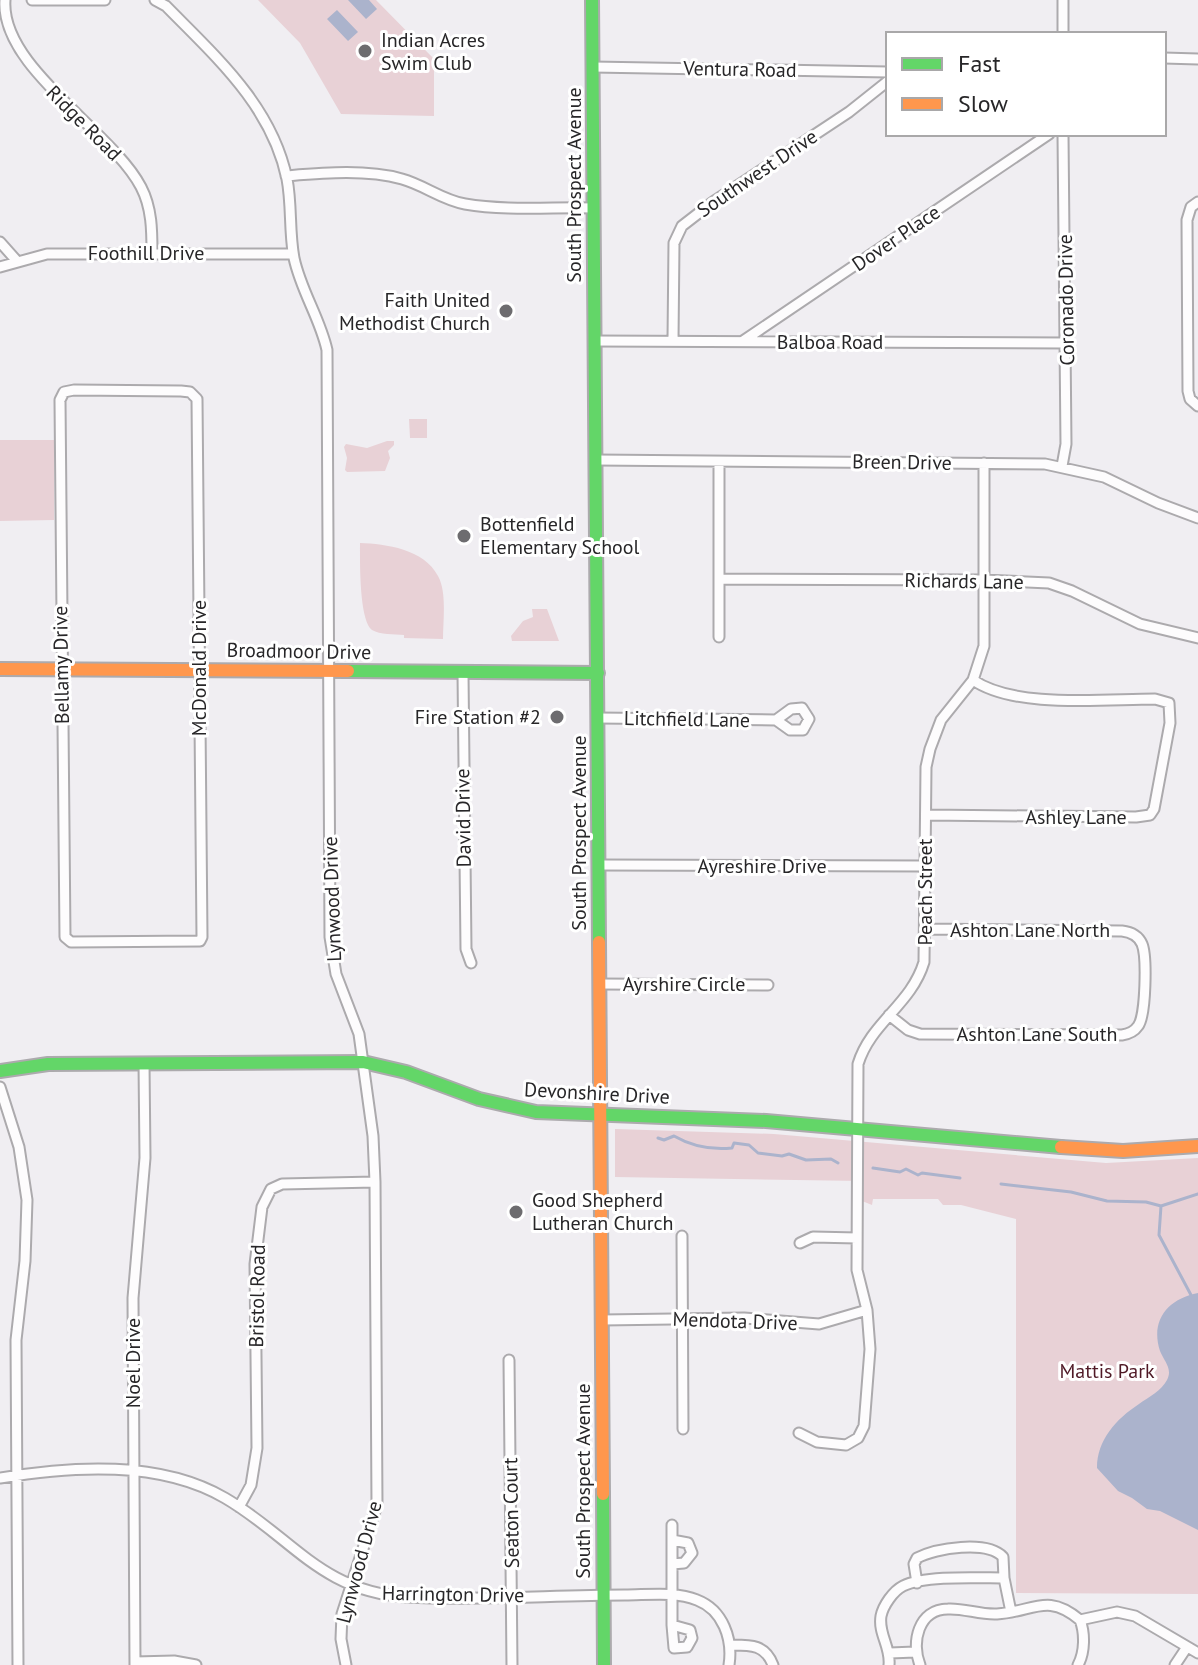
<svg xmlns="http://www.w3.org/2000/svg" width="1198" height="1665" viewBox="0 0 1198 1665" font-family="'PT Sans',sans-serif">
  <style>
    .green { fill: #e8d1d6 }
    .water { fill: #abb3cc }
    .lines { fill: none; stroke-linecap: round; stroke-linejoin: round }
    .stream { stroke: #abb3cc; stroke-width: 3 }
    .street-casing { stroke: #acaaad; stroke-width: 13 }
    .fast-casing { stroke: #acaaad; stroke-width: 16 }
    .slow-casing { stroke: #acaaad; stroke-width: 16 }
    .street { stroke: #fdfcfd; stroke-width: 9 }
    .fast { stroke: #63d668; stroke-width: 12 }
    .slow { stroke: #ff974d; stroke-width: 12 }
    .poi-dot { fill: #6d6c6f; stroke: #fff; stroke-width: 3 }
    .labels { text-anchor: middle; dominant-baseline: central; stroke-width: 6; stroke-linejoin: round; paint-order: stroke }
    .poi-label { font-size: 20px; fill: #272628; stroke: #fff; text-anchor: start }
    .street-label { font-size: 20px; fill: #272628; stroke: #fff }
    .park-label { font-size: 20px; fill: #4f1926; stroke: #fff }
  </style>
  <rect width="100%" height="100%" fill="#f0eef2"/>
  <path class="green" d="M258 0H376L434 59V116L341 114 300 43Z
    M409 419H427V438H410Z
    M0 440H54V520L0 521Z
    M387 441H394V445L388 451 390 458 385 471 347 472 345 470 347 458 344 447 346 444 367 448Z
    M360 543C386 544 424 549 438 576 447 592 443 620 443 639L404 638V635C394 634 380 635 372 630 359 620 360 561 360 543Z
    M532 609H547L559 641H512L511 636 523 621 533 617Z
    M615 1129 774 1134 1106 1163 1198 1158V1594L1016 1593V1219L961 1205H943L938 1199H873L872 1205 862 1201V1181L615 1177Z"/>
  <path class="water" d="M348 0H369L377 9 366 19Z
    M337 10 358 32 348 41 327 19Z
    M1198 1293V1530L1160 1511 1147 1509 1132 1498 1118 1491 1097 1468C1097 1440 1116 1419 1139 1404 1149 1397 1162 1390 1167 1380 1173 1369 1164 1361 1160 1351 1150 1320 1168 1299 1198 1293Z"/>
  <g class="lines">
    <path class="stream" d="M658 1138 664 1140 674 1136C693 1147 712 1150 732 1148L734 1143 749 1145 758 1153 782 1156 789 1154 806 1160 831 1159 838 1163
      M873 1168 900 1172 906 1169 918 1175 922 1173 960 1178
      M1001 1184 1071 1192 1107 1201 1146 1202 1161 1206 1198 1194
      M1161 1206 1159 1235 1191 1295"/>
    <g class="street-casing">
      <path id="street" d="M5 0C0 67 112 131 141 187 152 208 152 231 152 253
        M32 0H105
        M155 0 166 6C216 57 272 106 287 179 292 205 289 232 294 258 301 291 320 318 327 350L330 937 336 974 359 1034 373 1136 375 1182 377 1505 342 1614 341 1639 346 1665
        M1063 0V34
        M1164 58 1198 59
        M593 67 888 72
        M286 176C323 173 366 169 402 179 424 185 442 200 465 204 506 211 551 207 593 208
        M1198 202 1191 207 1187 220 1188 391 1190 399 1198 406
        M0 242 16 260
        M0 267 47 254H293
        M673 340 674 243 682 226 713 202 849 112 888 81
        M595 341 1065 343
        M743 341 1049 134
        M74 390 181 391 190 392 197 399 202 937 200 941 71 942 65 937 60 400 64 392Z
        M596 460 1045 464 1104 477 1158 503 1198 518
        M719 462V637
        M1062 466 1066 444 1063 134
        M719 579 984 580 1049 583 1072 591 1140 624 1198 638
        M463 673 466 949 471 963
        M802 708 809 719 803 730H790L776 720 791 709Z
        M598 718 776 720
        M926 815 1136 817 1150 815 1154 809 1170 723 1169 703 1155 699C1103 699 1015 709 973 680
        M599 865 925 866
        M600 984 768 985
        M889 1015 908 1030 920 1034 1122 1035C1129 1034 1134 1032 1138 1026 1146 1016 1147 956 1142 944 1138 935 1131 932 1122 931L926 929
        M0 1087 19 1147 27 1200 25 1261 16 1340 18 1665
        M682 1236 683 1429
        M800 1243 813 1237 857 1238
        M602 1320 744 1318 819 1324 867 1310
        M509 1360 512 1665
        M799 1433 817 1442 846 1445 858 1438 864 1426 870 1349 867 1310 857 1270 858 1064C871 1022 911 1005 924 962L926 767 930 749 941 720 973 680 984 646V463
        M0 1478C72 1466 160 1460 225 1498 292 1537 321 1592 407 1597 479 1601 553 1595 625 1595 647 1595 676 1591 697 1600 723 1610 733 1639 729 1665
        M239 1507 251 1485 257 1448 255 1264 262 1207 271 1189 282 1184 375 1182
        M672 1525V1625
        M672 1564 684 1563 692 1553 688 1543 672 1540
        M917 1583 914 1564 917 1558C936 1548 987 1540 1003 1557L1004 1578 1011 1612
        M1080 1620 1117 1612 1135 1616 1198 1653
        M672 1625 690 1630 692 1638 687 1647 674 1648Z
        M730 1645C750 1645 765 1644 773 1665
        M890 1653 915 1652
        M135 1662 174 1661 196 1665
        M135 1665 133 1298 145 1158 144 1063
        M889 1665C891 1647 878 1634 881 1616 883 1606 893 1591 903 1586 925 1575 979 1578 1004 1578
        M920 1665C911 1643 918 1609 948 1609 964 1608 980 1615 997 1614 1033 1612 1047 1592 1080 1620 1085 1633 1085 1652 1078 1665
        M1175 1665 1187 1647"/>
    </g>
    <g class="fast-casing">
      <path id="fast" d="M592 0 599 942
        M348 671 598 673
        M0 1071 48 1064 363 1062 406 1072 479 1099 536 1112 766 1121 1061 1147
        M603 1494 604 1665"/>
    </g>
    <g class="slow-casing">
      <path id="slow" d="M0 669 348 671
        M599 942 603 1494
        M1061 1147 1123 1151 1198 1146"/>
    </g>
    <use href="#street" class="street"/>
    <use href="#fast" class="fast"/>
    <use href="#slow" class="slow"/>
  </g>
  <g class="poi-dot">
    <circle cx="365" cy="51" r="8"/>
    <circle cx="506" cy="311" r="8"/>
    <circle cx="464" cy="536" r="8"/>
    <circle cx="557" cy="717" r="8"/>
    <circle cx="516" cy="1212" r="8"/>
  </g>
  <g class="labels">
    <g class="poi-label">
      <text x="381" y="40">Indian Acres<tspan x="381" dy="23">Swim Club</tspan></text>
      <text x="490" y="300" text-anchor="end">Faith United<tspan x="490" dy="23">Methodist Church</tspan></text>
      <text x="480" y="524">Bottenfield<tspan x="480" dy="23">Elementary School</tspan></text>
      <text x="541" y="717" text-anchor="end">Fire Station #2</text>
      <text x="532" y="1200">Good Shepherd<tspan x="532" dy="23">Lutheran Church</tspan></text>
    </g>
    <g class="street-label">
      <text transform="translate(740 69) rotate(1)">Ventura Road</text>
      <text transform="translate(84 123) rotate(45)">Ridge Road</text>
      <text transform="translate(757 173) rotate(-34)">Southwest Drive</text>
      <text transform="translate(574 185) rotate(-90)">South Prospect Avenue</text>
      <text transform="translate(896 238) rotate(-34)">Dover Place</text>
      <text x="146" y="253">Foothill Drive</text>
      <text transform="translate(1066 300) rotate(-91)">Coronado Drive</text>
      <text x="830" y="342">Balboa Road</text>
      <text transform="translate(902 462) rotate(1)">Breen Drive</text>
      <text transform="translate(964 581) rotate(1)">Richards Lane</text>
      <text transform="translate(299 651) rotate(1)">Broadmoor Drive</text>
      <text transform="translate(61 665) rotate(-91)">Bellamy Drive</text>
      <text transform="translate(199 668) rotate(-90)">McDonald Drive</text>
      <text transform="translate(687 719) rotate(1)">Litchfield Lane</text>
      <text x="1076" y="817">Ashley Lane</text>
      <text transform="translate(463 818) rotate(-91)">David Drive</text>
      <text transform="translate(579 833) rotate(-90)">South Prospect Avenue</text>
      <text x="762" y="866">Ayreshire Drive</text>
      <text transform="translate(925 892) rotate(-90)">Peach Street</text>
      <text transform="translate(332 899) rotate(-92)">Lynwood Drive</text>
      <text x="1030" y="930">Ashton Lane North</text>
      <text x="684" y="984">Ayrshire Circle</text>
      <text x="1037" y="1034">Ashton Lane South</text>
      <text transform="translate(597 1093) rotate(3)">Devonshire Drive</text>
      <text transform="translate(257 1296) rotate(-89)">Bristol Road</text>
      <text transform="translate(735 1321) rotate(2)">Mendota Drive</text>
      <text transform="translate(133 1363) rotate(-90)">Noel Drive</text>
      <text transform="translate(583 1481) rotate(-90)">South Prospect Avenue</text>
      <text transform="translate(511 1513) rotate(-91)">Seaton Court</text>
      <text transform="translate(359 1562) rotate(-75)">Lynwood Drive</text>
      <text transform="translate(453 1594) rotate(1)">Harrington Drive</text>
    </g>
    <g class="park-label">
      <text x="1107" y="1371">Mattis Park</text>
    </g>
  </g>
  <rect x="886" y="32" width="280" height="104" fill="#ffffff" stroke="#a9a8a9" stroke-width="2"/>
  <rect x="902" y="58" width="40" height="12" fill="#63d668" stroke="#a9a8a9" stroke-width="2"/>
  <text x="958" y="72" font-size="24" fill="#272628">Fast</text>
  <rect x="902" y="98" width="40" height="12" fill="#ff974d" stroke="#a9a8a9" stroke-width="2"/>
  <text x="958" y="112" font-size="24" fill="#272628">Slow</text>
</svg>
